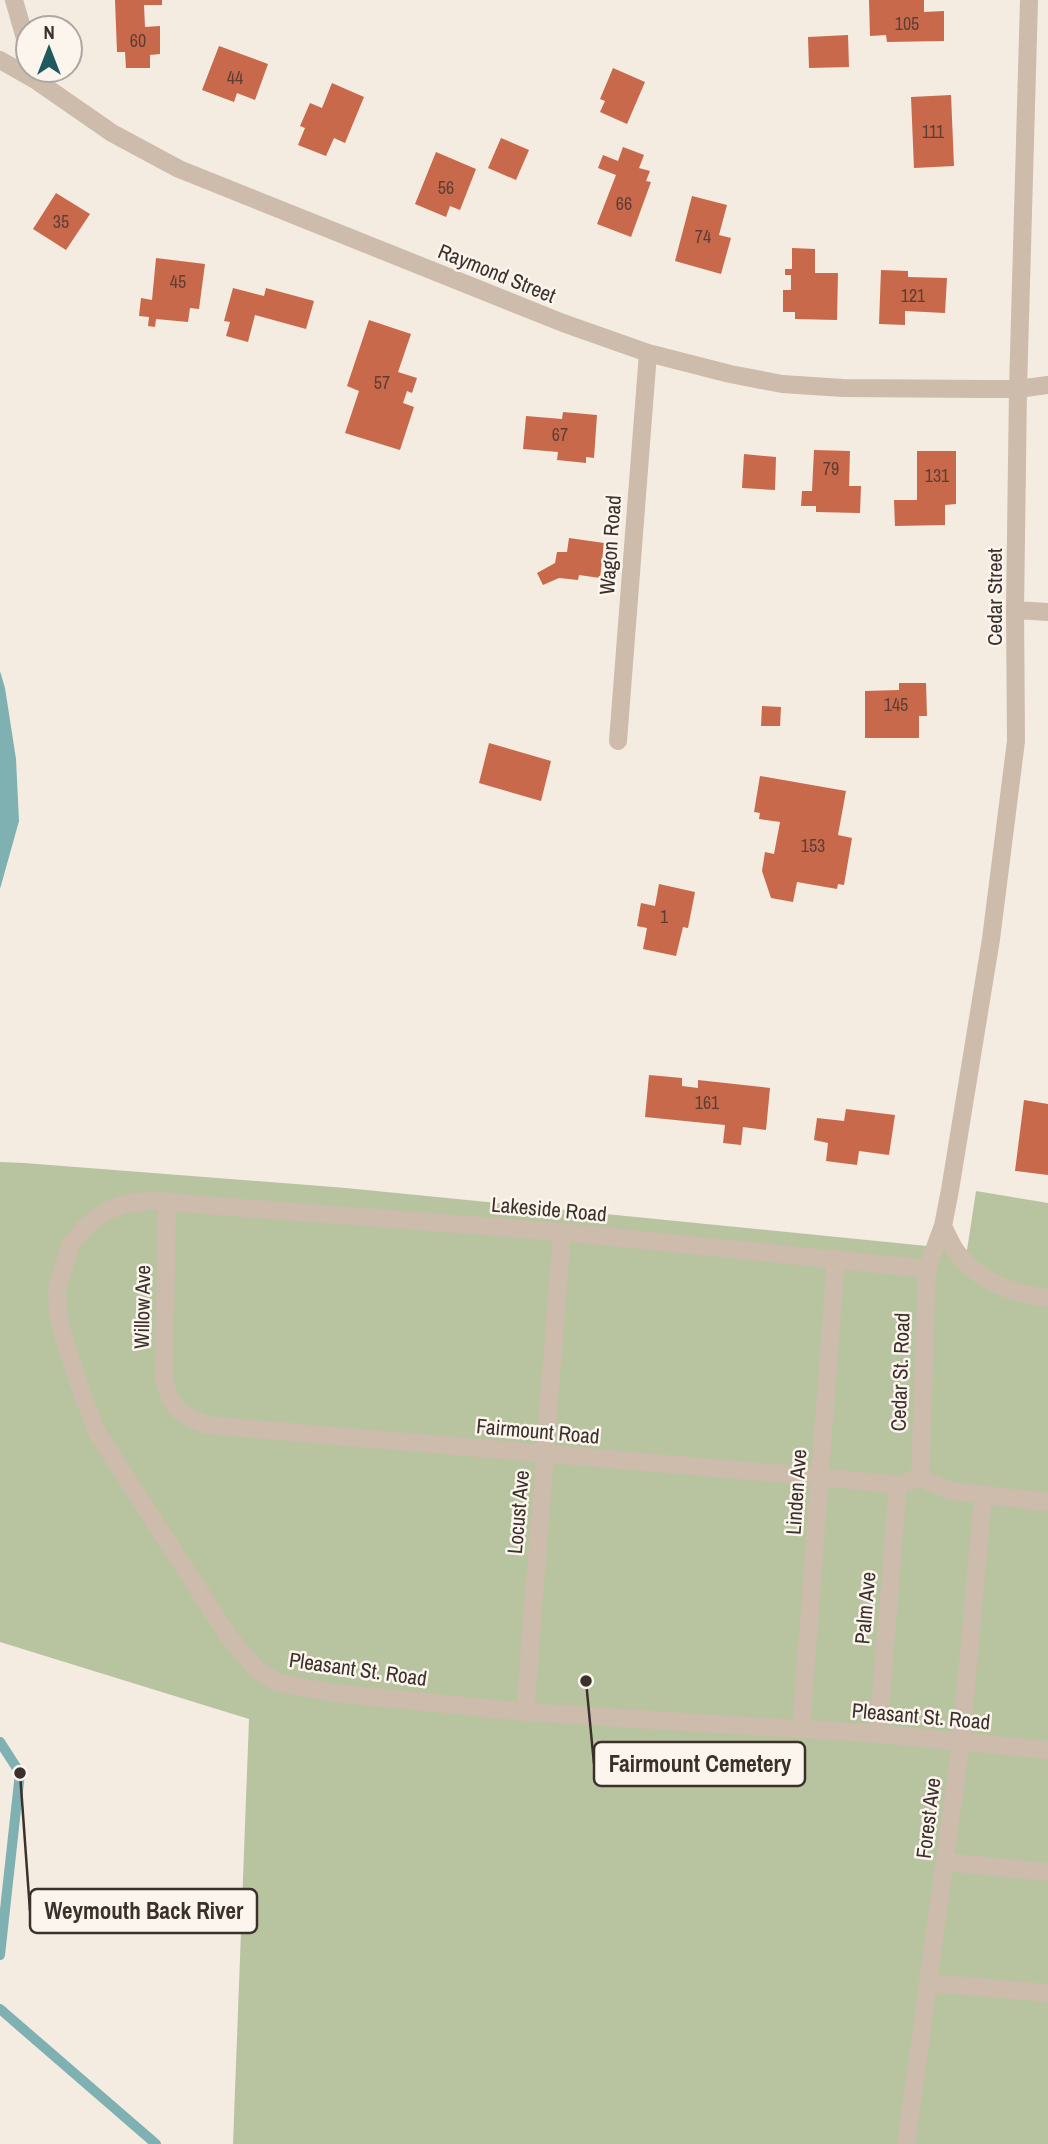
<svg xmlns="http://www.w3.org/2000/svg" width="1048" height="2144" viewBox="0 0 1048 2144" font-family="'Archivo Narrow',sans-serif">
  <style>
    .green { fill: #b8c4a0 }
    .water { fill: #7fb0b2 }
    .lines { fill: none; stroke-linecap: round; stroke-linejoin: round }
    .stream { stroke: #7fb0b2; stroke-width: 10 }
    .building { fill: #c8694b }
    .minor { stroke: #cdbbac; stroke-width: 18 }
    .labels { text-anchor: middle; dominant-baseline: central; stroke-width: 5; stroke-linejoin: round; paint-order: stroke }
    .number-label { font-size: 18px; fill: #5e3e33 }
    .street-label { font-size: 21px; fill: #3b302b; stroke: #fbf5ee }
    .leader { fill: none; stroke: #3b302b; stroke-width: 2.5 }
    .callout-dot { fill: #3b302b; stroke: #fbf5ee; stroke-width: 2.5 }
    .callout { fill: #fbf5ee; stroke: #3b302b; stroke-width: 2.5 }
    .callout-label { font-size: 23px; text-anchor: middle; font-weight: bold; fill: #3b302b }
  </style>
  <rect width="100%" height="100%" fill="#f4ebe1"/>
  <path class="green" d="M0 1162 24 1163 346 1188 967 1250 976 1191 1048 1203V2144H233L249 1719 0 1642Z"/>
  <path class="water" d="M0 671 5 688 16 759 19 821 0 889Z"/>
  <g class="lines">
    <path class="stream" d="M0 1742 20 1773 0 1955
      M0 2009 156 2144"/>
  </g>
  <path class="building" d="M115 0H162V5H144L145 27 160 26V54L150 55V68H126L125 52H117Z
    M869 0H924V12L944 11V41L887 42 886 35 870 36Z
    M848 35 849 67 809 68 808 37Z
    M219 46 268 64 255 100 237 93 234 102 202 90Z
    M613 68 645 82 627 124 600 112 605 101 600 99Z
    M332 83 364 97 345 143 334 138 326 156 298 145 305 128 300 126 310 103 322 108Z
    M951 95 954 166 914 168 911 97Z
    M501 138 529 150 516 180 488 168Z
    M623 147 644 155 639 168 650 171 646 181 651 182 631 237 597 224 616 175 598 168 603 155 618 161Z
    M436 152 476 169 460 210 450 206 446 217 415 204Z
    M56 193 90 214 66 250 33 229Z
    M692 196 727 205 719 235 731 238 721 274 675 261Z
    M792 248 815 249V273H838L837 320 795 319V312H783V290H791V275H785V269H792Z
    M156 258 205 264 199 309 190 308 188 322 156 319 155 327 148 326 149 317 139 316 141 298 152 300Z
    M881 270 908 271V277L947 278 945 313 905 311V325L879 324Z
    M233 288 264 296 266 288 314 301 306 329 255 315 248 342 226 336 230 322 224 321Z
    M369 320 411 334 398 372 417 378 412 393 407 391 403 403 414 407 400 450 345 433 359 391 347 386Z
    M563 412 597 415 594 458 586 457V463L557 460 558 452 523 449 526 416 562 419Z
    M814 450 850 451 849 486H861L860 513 816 512V506H801L802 491H812Z
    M917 451H956V504L945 505V525L895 526 894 500H917Z
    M744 454 776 457 775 490 742 488Z
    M569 538 604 543 600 578 579 575 578 580 559 578 543 585 537 573 555 563 557 552H567Z
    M899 683H926L927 716H919V738H865V691L899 690Z
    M762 706 781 707 780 726H761Z
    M489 743 551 761 541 801 479 783Z
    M760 776 846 791 838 835 852 838 844 885 838 884 837 889 797 882 793 902 771 898 762 871 765 852 774 854 780 822 759 819 760 813 754 812Z
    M659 884 695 892 688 928 683 927 676 956 643 949 647 928 637 926 641 903 655 906Z
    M649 1075 682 1078V1086L698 1088V1080L770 1088 766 1130 743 1127 741 1145 723 1143 725 1125 645 1117Z
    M1024 1100 1048 1104V1175L1015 1171Z
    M846 1109 895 1115 889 1155 859 1151 857 1165 826 1161 828 1143 814 1140 817 1118 844 1121Z"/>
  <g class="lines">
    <path class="minor" d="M14 0 28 49
      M0 60 37 81 112 133 179 169 563 323 648 353 730 374 782 384 843 388 987 389H1018L1048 385
      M1015 610 1048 612
      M618 741 648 353
      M167 1201 164 1380C170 1407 180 1415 206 1425L820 1477 898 1485 920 1478 951 1491 1048 1502
      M943 1226C947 1234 951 1244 956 1251 976 1281 1014 1294 1048 1298
      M927 1269 562 1232 150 1201 125 1204 104 1212 86 1226 71 1244 57 1288 58 1315 63 1335 82 1394 98 1434 229 1637 258 1671 279 1683 334 1693 525 1712 878 1734 1048 1750
      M920 1478 927 1269 943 1226 950 1190 991 939 1016 741 1015 610 1018 389 1029 0
      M525 1712 562 1232
      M801 1729 836 1258
      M878 1734 898 1485
      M945 1862 1048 1872
      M929 1983 1048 1993
      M906 2144 961 1742 983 1496"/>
  </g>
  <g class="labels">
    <g class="number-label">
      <text x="907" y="23">105</text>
      <text x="138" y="40">60</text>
      <text x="235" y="77">44</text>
      <text x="933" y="131">111</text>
      <text x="446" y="187">56</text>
      <text x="624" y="203">66</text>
      <text x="61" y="221">35</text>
      <text x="703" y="236">74</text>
      <text x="178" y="281">45</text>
      <text x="913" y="295">121</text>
      <text x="382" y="382">57</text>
      <text x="560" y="434">67</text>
      <text x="831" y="468">79</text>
      <text x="937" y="475">131</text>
      <text x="896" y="704">145</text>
      <text x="813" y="845">153</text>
      <text x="664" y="916">1</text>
      <text x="707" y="1102">161</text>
    </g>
    <g class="street-label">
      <text transform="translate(497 273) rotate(22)">Raymond Street</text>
      <text transform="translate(610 545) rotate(-86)">Wagon Road</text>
      <text transform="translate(994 597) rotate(-90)">Cedar Street</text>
      <text transform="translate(549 1209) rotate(5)">Lakeside Road</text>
      <text transform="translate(142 1307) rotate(-89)">Willow Ave</text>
      <text transform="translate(900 1372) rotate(-88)">Cedar St. Road</text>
      <text transform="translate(538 1431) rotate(5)">Fairmount Road</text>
      <text transform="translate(796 1492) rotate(-86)">Linden Ave</text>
      <text transform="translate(518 1512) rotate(-85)">Locust Ave</text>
      <text transform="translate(865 1608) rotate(-85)">Palm Ave</text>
      <text transform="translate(358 1669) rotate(8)">Pleasant St. Road</text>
      <text transform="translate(921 1716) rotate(5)">Pleasant St. Road</text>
      <text transform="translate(928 1818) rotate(-83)">Forest Ave</text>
    </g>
  </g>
  <path class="leader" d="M586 1681L594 1764M20 1773L30 1911"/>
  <g class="callout-dot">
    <circle cx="586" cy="1681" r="7"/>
    <circle cx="20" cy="1773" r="7"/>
  </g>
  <g class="callout">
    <rect x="594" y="1742" width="211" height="44" rx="7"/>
    <rect x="30" y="1889" width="227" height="44" rx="7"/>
  </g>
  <g class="callout-label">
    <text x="700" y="1772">Fairmount Cemetery</text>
    <text x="144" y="1919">Weymouth Back River</text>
  </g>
  <g transform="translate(49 49)"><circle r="33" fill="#fbf5ee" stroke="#aea6a0" stroke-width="2"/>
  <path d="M0-5L12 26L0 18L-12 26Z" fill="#1f5a5e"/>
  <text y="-10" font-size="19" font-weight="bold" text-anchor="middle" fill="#3b302b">N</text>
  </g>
</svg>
